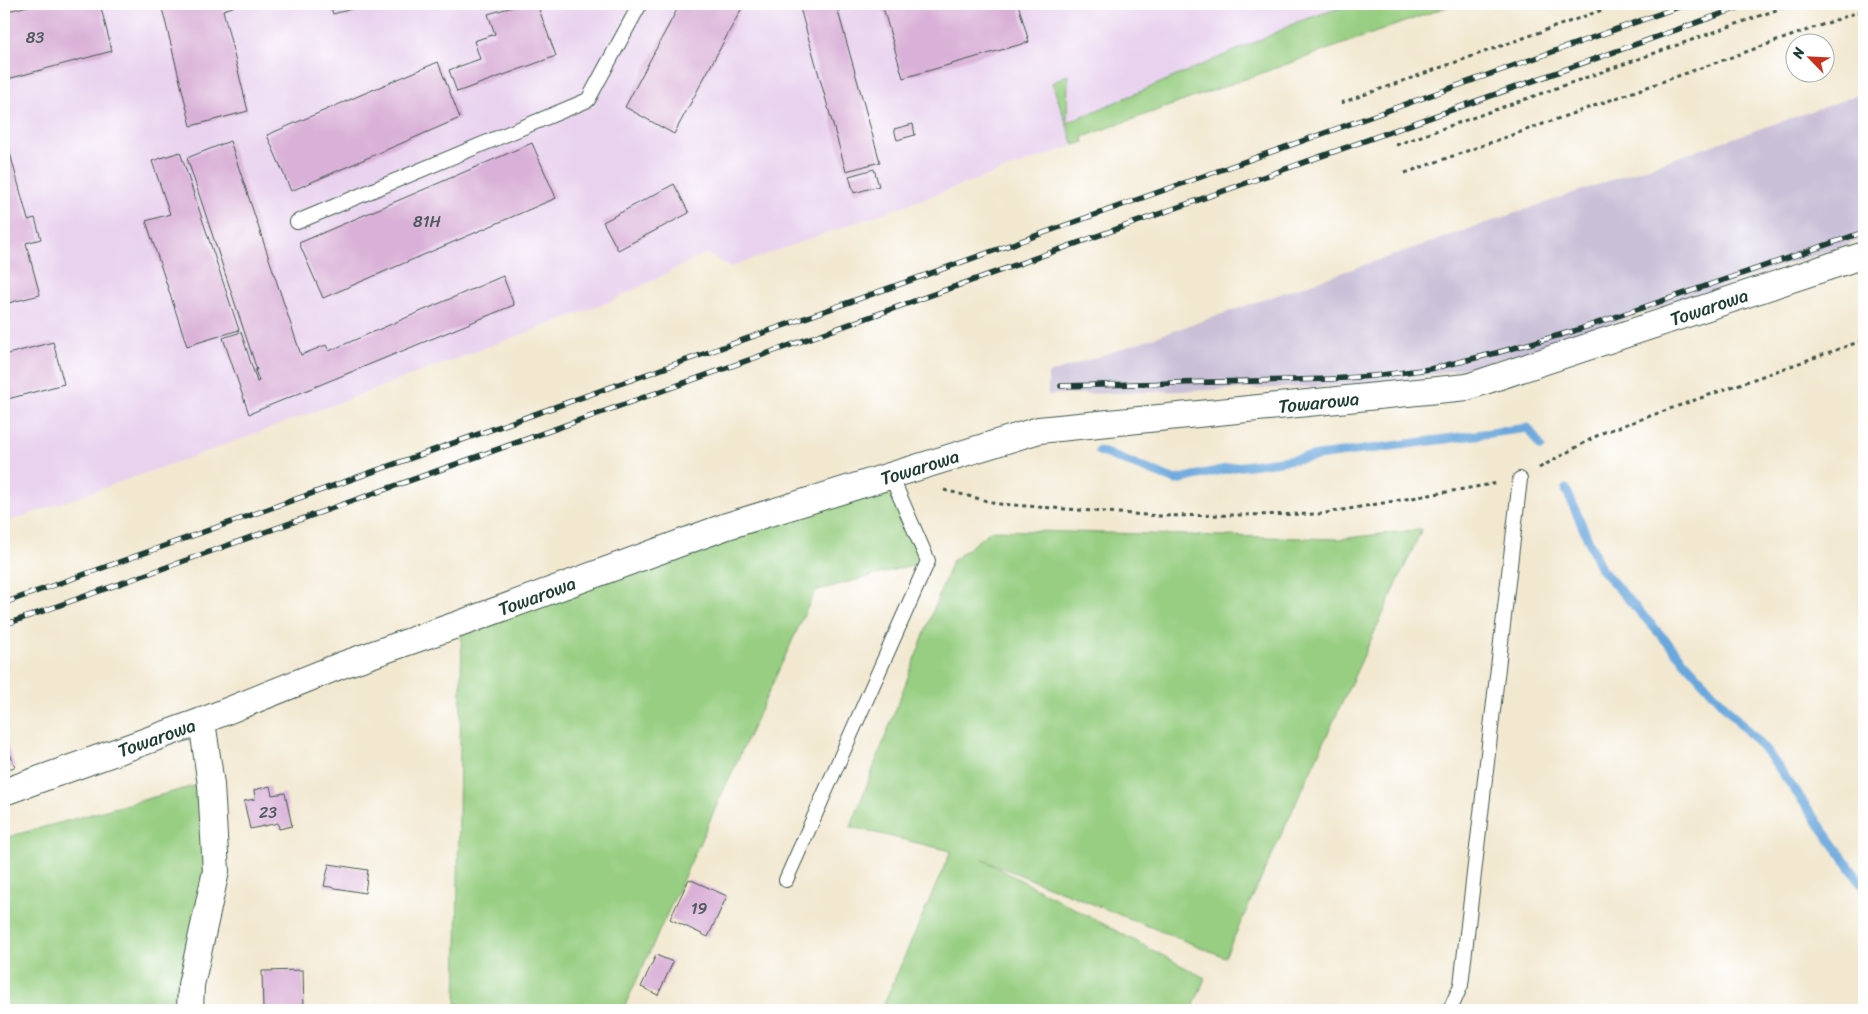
<svg xmlns="http://www.w3.org/2000/svg" width="1868" height="1014" viewBox="0 0 1868 1014" font-family="Sriracha,sans-serif">
  <style>
    .built { fill: #e8d2ee }
    .industrial { fill: #c9bfd7 }
    .green { fill: #97ce81; stroke: #5b865a }
    .lines { fill: none; stroke-linecap: round; stroke-linejoin: round }
    .stream { stroke: #6ba7dc; stroke-width: 9 }
    .building { fill: #d9b0d7 }
    .lane-casing { stroke: #3f574b; stroke-width: 16 }
    .street-casing { stroke: #3f574b; stroke-width: 28 }
    .path { stroke: #3f574b; stroke-width: 3; stroke-dasharray: 4 4; stroke-linecap: butt }
    .lane { stroke: #fff; stroke-width: 14 }
    .street { stroke: #fff; stroke-width: 26 }
    .rail-casing { stroke: #1f3d34; stroke-width: 5.5 }
    .rail { stroke: #fff; stroke-width: 4; stroke-dasharray: 11; stroke-linecap: butt }
    .labels { text-anchor: middle; dominant-baseline: central; stroke-width: 5; stroke-linejoin: round; paint-order: stroke }
    .number-label { font-size: 16px; fill: #4e5a5d }
    .street-label { font-size: 19px; fill: #1f3d34; stroke: #fff }
  </style>
  <rect width="100%" height="100%" fill="#fff"/>
  <filter id="ink" filterUnits="userSpaceOnUse"><feTurbulence type="fractalNoise" baseFrequency=".02" numOctaves="2"/><feDisplacementMap in="SourceGraphic" scale="10" xChannelSelector="R" yChannelSelector="G"/><feConvolveMatrix kernelMatrix="1 2 1 2 8 2 1 2 1" color-interpolation-filters="sRGB"/></filter>
  <filter id="wash" filterUnits="userSpaceOnUse"><feTurbulence type="fractalNoise" baseFrequency=".0096" numOctaves="4" result="noise"/><feDisplacementMap in="SourceGraphic" scale="20" xChannelSelector="R" yChannelSelector="G"/><feGaussianBlur stdDeviation="1.12" result="paint"/><feColorMatrix in="noise" values="0 0 0 0 0 0 0 0 0 0 0 0 0 0 0 0 0 1.4 0 .05"/><feComposite in="paint" operator="in"/></filter>
  <g filter="url(#wash)">
    <rect width="100%" height="100%" fill="#f2e8d0"/>
    <path class="built" d="M4 4H1455L1083 137 1084 142 730 267 706 253 614 300 214 449 4 523Z"/>
    <path class="industrial" d="M1864 93V239L1526 352 1478 365 1422 377 1363 384 1311 387 1048 395V374Z"/>
    <path class="green" d="M1352 4H1455L1083 137 1084 142 1074 145 1052 83 1068 74 1067 123 1267 37 1297 22Z
      M891 476 928 561 815 591 623 1010H456L462 623Z
      M1422 529 1225 957 983 860 1205 978 1192 1010H881L951 851 851 827 952 561 992 530 1340 539Z
      M205 783 206 856 181 1010H4V838Z"/>
    <g class="lines">
      <path class="stream" d="M1099 451 1176 480 1235 467 1528 428 1541 447
        M1566 489 1601 569 1771 757 1864 887"/>
    </g>
    <g id="blocks">
      <path class="building" d="M36 4H100L112 51 4 80V12Z
        M161 4H232L233 7 223 10 248 111 191 126Z
        M330 4H370L333 14Z
        M523 4H537L556 56 457 92 449 70 480 59 474 41 495 34 488 14Z
        M680 4H744L674 134 625 107Z
        M814 4H836L880 162 846 171 800 8Z
        M882 4H1018L1029 42 903 78Z
        M438 62 460 118 291 191 267 135Z
        M913 124 915 135 897 140 894 129Z
        M4 131 28 220 35 218 41 239 26 243 40 295 4 304Z
        M230 141 301 355 326 345 329 351 503 276 514 305 249 414 223 338 241 332 257 382 259 381 255 370H257L187 158Z
        M532 143 556 198 323 298 299 243Z
        M180 152 239 330 187 346 146 221 170 214 152 161Z
        M874 169 879 186 854 193 849 176Z
        M674 184 689 213 618 250 603 222Z
        M53 342 64 384 4 400V355Z
        M6 742 15 767 4 770V743Z
        M270 786 272 795 285 793 292 826 279 829 278 823 250 829 244 801 255 799 254 790Z
        M329 864 368 870 365 893 324 886Z
        M689 879 727 896 708 937 670 919Z
        M656 955 673 962 658 995 641 987Z
        M303 970 304 1010H263L262 971Z"/>
    </g>
  </g>
  <g filter="url(#ink)">
    <use href="#blocks" fill-opacity="0" stroke="#3f574b" stroke-width="1"/>
    <g class="lines">
      <g class="lane-casing">
        <path id="lane" d="M297 222 588 100 640 4
          M786 880 928 561 891 476
          M1450 1010 1461 985 1520 479"/>
      </g>
      <g class="street-casing">
        <g id="street">
          <path id="s1" d="M4 792 202 721 342 665 462 623 727 526 1039 430 1467 387 1864 255"/>
          <path d="M190 1010 191 985 216 871 211 785 202 721"/>
        </g>
      </g>
      <path class="path" d="M1341 103 1619 4
        M1396 145 1793 4
        M1405 173 1864 10
        M1539 468 1602 433 1864 340
        M944 490 1000 504 1159 516 1320 514 1498 483"/>
      <use href="#lane" class="lane"/>
      <use href="#street" class="street"/>
      <g class="rail-casing">
        <path id="rail" d="M1061 386 1331 379 1373 376 1430 369 1496 353 1574 331 1864 232
          M4 603 1687 4
          M4 625 1749 4"/>
      </g>
      <use href="#rail" class="rail"/>
    </g>
  </g>
  <g class="labels">
    <g class="number-label">
      <text x="35" y="37">83</text>
      <text x="427" y="221">81H</text>
      <text x="268" y="812">23</text>
      <text x="699" y="908">19</text>
    </g>
    <g class="street-label">
      <text stroke="none"><textPath href="#s1" startOffset="1782">Towarowa</textPath></text>
      <text stroke="none"><textPath href="#s1" startOffset="1378">Towarowa</textPath></text>
      <text stroke="none"><textPath href="#s1" startOffset="972">Towarowa</textPath></text>
      <text stroke="none"><textPath href="#s1" startOffset="568">Towarowa</textPath></text>
      <text stroke="none"><textPath href="#s1" startOffset="162">Towarowa</textPath></text>
    </g>
  </g>
  <rect width="1868" height="1014" fill="none" stroke="#fff" stroke-width="20"/>
  <g transform="translate(1810 58) rotate(294)"><circle r="24" fill="#ffffff" stroke="#a5b1ae"/>
  <path d="M0-4L9 19L0 12L-9 19Z" fill="#c8321e"/>
  <text y="-8" font-size="14" font-weight="bold" text-anchor="middle" fill="#1f3d34">N</text>
  </g>
</svg>
